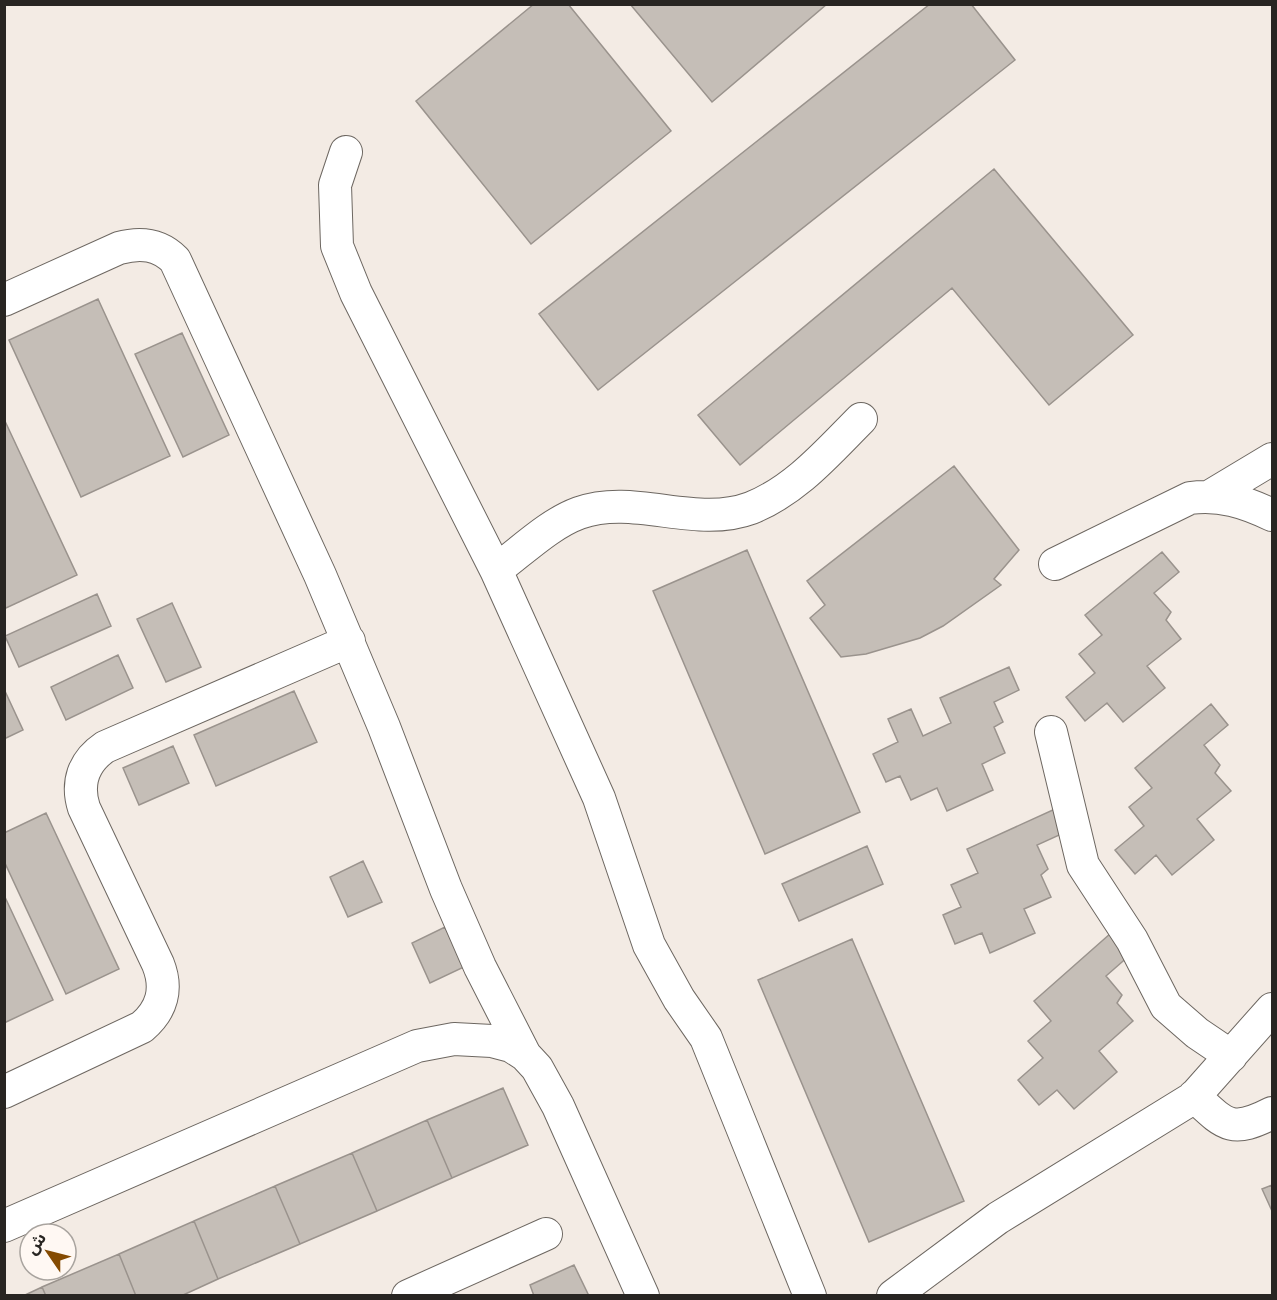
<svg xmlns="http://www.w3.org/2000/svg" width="1277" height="1300" viewBox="0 0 1277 1300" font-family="'Work Sans','Noto Sans Arabic',sans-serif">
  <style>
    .building { fill: #c5beb7; stroke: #9a938d; stroke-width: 1.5 }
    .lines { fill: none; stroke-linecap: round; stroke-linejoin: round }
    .minor-casing { stroke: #6d6761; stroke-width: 34 }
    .minor { stroke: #fff; stroke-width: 32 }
  </style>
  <rect width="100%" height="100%" fill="#f3ebe4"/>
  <path class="building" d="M534 4H568L671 131 531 244 416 101Z
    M630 4H827L712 102Z
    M930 4H971L1015 60 598 390 539 314Z
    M994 169 1133 335 1049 405 952 288 740 465 698 415Z
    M98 299 170 456 81 497 9 340Z
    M182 333 229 435 183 457 135 354Z
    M4 419 77 575 6 608 4 604Z
    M954 466 1019 550 994 579 1001 585 943 626 920 638 866 654 841 657 810 618 825 605 807 581Z
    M747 550 860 812 765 854 653 591Z
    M1162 552 1179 572 1154 593 1171 612 1166 620 1181 639 1147 666 1165 688 1123 722 1107 703 1085 721 1066 697 1095 673 1079 654 1102 635 1085 615Z
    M97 594 111 626 19 667 5 636Z
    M172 603 201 667 166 682 137 619Z
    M118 655 133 688 66 720 51 687Z
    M1009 667 1019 690 994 702 1003 722 994 727 1005 753 982 764 993 790 947 811 937 788 911 800 900 776 886 782 873 754 898 742 888 719 911 709 923 736 951 723 940 698Z
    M4 689 23 730 4 739Z
    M294 691 317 742 216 786 194 735Z
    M1211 704 1228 725 1204 745 1220 765 1215 773 1231 791 1197 819 1214 840 1172 875 1156 855 1135 874 1115 850 1144 826 1129 807 1152 788 1135 768Z
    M173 746 189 783 139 805 123 768Z
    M1055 809 1066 832 1037 845 1048 869 1041 875 1051 897 1024 909 1035 933 990 953 982 933 955 944 943 915 961 907 951 885 978 873 967 849Z
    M46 813 119 969 66 994 4 861V833Z
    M867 846 883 884 799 921 782 884Z
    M363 861 382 902 348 917 330 877Z
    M4 895 53 1000 4 1023Z
    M445 927 464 967 430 983 412 943Z
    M1111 933 1130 955 1106 976 1122 995 1117 1003 1133 1021 1099 1051 1117 1072 1074 1109 1057 1090 1039 1105 1018 1080 1043 1058 1028 1041 1051 1021 1034 1001Z
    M852 939 964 1201 869 1242 758 980Z
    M503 1088 528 1145 452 1178 427 1120Z
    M427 1120 452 1178 377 1211 352 1153Z
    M352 1153 377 1211 300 1244 275 1186Z
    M1272 1185V1211L1262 1189Z
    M275 1186 300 1244 218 1279 194 1221Z
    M194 1221 218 1279 181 1296H136L119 1254Z
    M119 1254 136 1296H46L42 1287Z
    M574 1265 589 1296H534L530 1285Z
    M42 1287 46 1296H23Z"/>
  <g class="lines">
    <g class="minor-casing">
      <path id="minor" d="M346 152 335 185 337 246 356 293 496 570 599 798 649 945 679 999 706 1038 810 1296
        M4 300 119 248C141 242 159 244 175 260L320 575 384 727 446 889 480 967 525 1055
        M1212 495 1272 459
        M1055 564 1190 498C1220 494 1245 502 1272 515
        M496 570C522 551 549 524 579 513 635 493 695 529 751 508 796 490 828 452 861 419
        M1051 732 1083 865 1132 940 1166 1006 1197 1033 1231 1056
        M4 1092 142 1027C162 1010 168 989 158 964L84 808C76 783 83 762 105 747L349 641
        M1194 1096C1225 1125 1231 1134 1272 1113
        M4 1226 417 1046 454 1039 492 1041 511 1046 525 1055 537 1068 558 1106 643 1296
        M408 1296 546 1234
        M893 1296 998 1218 1193 1098 1272 1009"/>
    </g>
    <use href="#minor" class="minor"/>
  </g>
  <rect width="1277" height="1300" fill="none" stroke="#282522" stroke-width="12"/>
  <g transform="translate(48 1252) rotate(305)"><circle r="28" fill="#fff8f3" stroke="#a9a49f" stroke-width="1.5"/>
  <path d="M0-4.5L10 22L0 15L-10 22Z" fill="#844a01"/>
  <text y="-9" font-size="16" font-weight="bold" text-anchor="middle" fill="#282522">ش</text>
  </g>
</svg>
